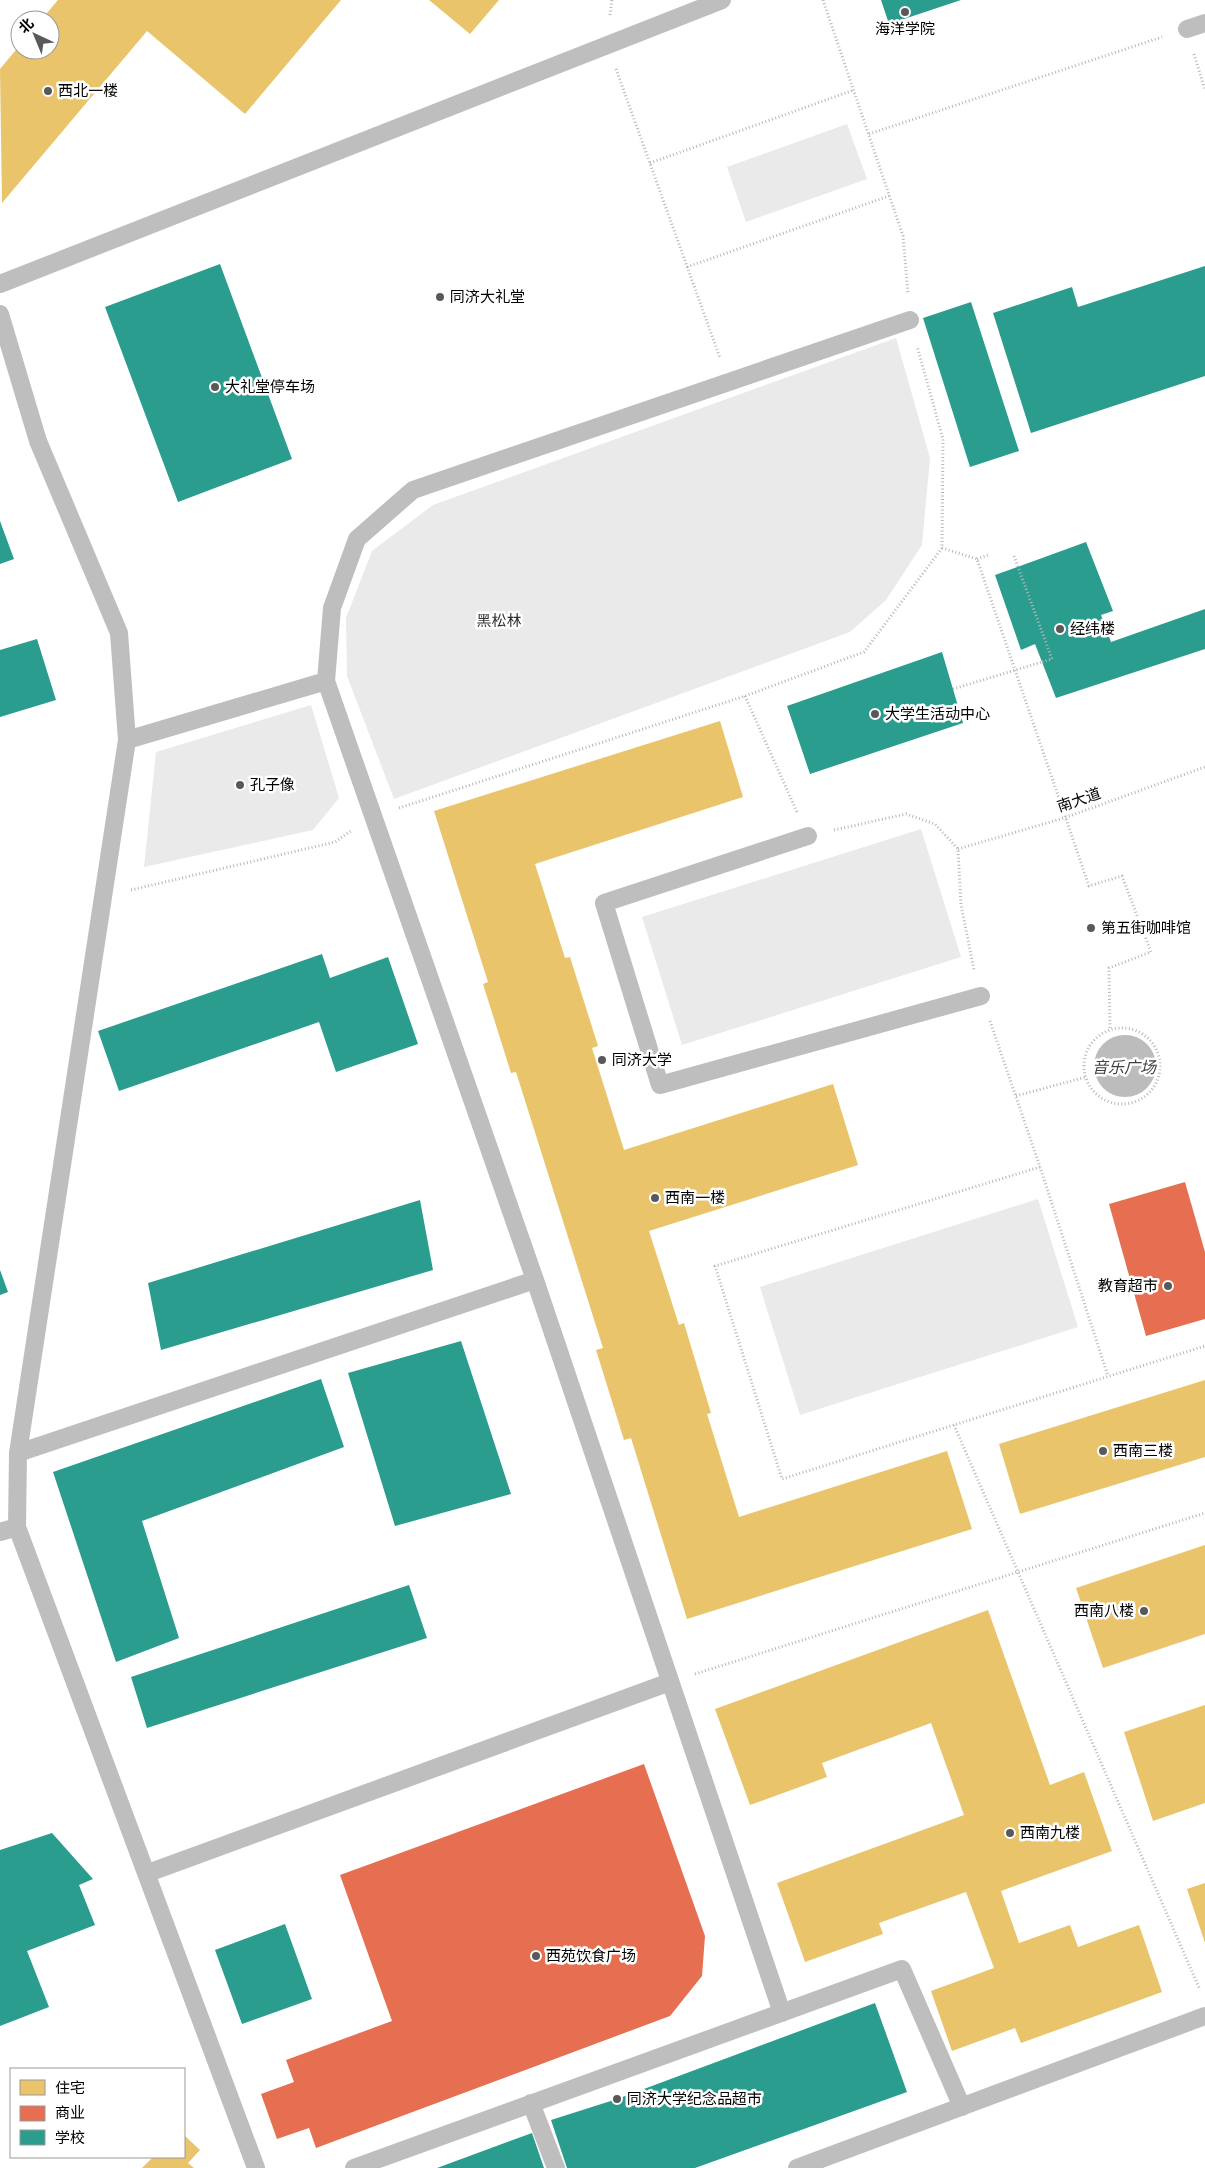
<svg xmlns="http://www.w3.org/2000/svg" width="1205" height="2168" viewBox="0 0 1205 2168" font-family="Figtree,'Noto Sans SC',sans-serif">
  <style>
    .green { fill: #eaeaea }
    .water { fill: #bcbcbc }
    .homes { fill: #e9c46a }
    .shops { fill: #e76f51 }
    .schools { fill: #2a9d8f }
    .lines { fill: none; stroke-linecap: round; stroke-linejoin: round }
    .path { stroke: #b8b8b8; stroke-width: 3; stroke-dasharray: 1 2.5; stroke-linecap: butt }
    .lane { stroke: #bebebe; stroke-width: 18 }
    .path-bridge { stroke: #b8b8b8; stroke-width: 3; stroke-dasharray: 1 2.5; stroke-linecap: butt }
    .poi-dot { fill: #595959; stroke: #fff; stroke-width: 2 }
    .labels { text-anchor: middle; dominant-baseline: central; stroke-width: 5; stroke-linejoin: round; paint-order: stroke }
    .poi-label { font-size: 15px; fill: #000; stroke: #fff; text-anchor: start }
    .park-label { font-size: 15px; fill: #2f2f2f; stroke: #fff }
    .street-label { font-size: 15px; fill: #000; stroke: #fff }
    .water-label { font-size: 16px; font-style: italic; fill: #404040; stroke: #fff }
  </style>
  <rect width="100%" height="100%" fill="#fff"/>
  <path class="green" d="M847 124 867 179 746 222 727 167Z
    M896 338 930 458 922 545 886 600 850 632 394 799 347 676 346 618 372 551 433 505Z
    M311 705 339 798 313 830 144 867 156 752Z
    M921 829 961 957 682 1045 642 917Z
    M1038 1199 1078 1327 800 1415 760 1287Z"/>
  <path class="water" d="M1094 1066a31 31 0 1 1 62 0a31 31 0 1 1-62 0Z"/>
  <path class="homes" d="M58 0H341L245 114 147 31 2 203 0 69 20 45V50H50V20H41Z
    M429 0H499L470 34Z
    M720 721 743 797 535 864 565 958 570 957 598 1046 592 1048 624 1150 833 1084 858 1165 649 1231 679 1325 684 1323 711 1413 707 1414 739 1517 947 1451 972 1529 687 1619 631 1438 624 1440 596 1350 603 1348 516 1072 511 1073 483 984 488 982 434 811Z
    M1205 1380V1457L1020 1514 999 1444Z
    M1205 1545V1634L1103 1668 1076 1588Z
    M988 1610 1050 1785 1084 1772 1112 1851 1001 1891 1019 1943 1070 1925 1078 1947 1139 1925 1162 1992 1021 2043 1015 2028 952 2051 931 1991 994 1968 966 1892 879 1923 883 1934 805 1962 777 1883 964 1815 931 1723 822 1763 827 1777 750 1805 715 1709Z
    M1205 1705V1803L1153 1821 1124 1732Z
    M1205 1883V1943L1187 1889Z
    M184 2135 200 2150 188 2163 194 2168H142L153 2157H184Z"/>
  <path class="shops" d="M1185 1182 1205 1252V1319L1146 1336 1109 1204Z
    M644 1764 705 1936 702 1976 670 2016 316 2148 309 2128 277 2139 261 2094 294 2082 286 2060 392 2021 340 1875Z"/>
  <path class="schools" d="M881 0H961L889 24Z
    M220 264 292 459 178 502 105 307Z
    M1205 266V376L1031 433 993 313 1072 287 1078 307Z
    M971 302 1019 451 970 467 923 318Z
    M0 521 14 559 0 564Z
    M1086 542 1113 611 1101 615 1111 642 1205 609V649L1056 698 1035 644 1021 650 995 575Z
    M37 639 56 700 0 717V650Z
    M942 652 963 723 810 774 787 706Z
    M322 954 330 978 388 957 418 1044 336 1072 319 1022 119 1091 98 1031Z
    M420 1200 433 1270 161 1350 148 1283Z
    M0 1270 8 1292 0 1295Z
    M461 1341 511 1494 395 1526 348 1373Z
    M321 1379 344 1447 142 1521 179 1638 116 1662 53 1472Z
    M409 1585 427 1638 147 1728 131 1677Z
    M52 1833 93 1879 79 1885 95 1925 27 1951 49 2007 0 2026V1850Z
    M285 1924 312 1999 242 2024 215 1950Z
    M875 2003 907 2092 695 2168H567L551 2120 617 2099Z
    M532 2133 544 2168H437Z"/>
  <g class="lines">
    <path class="path" d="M823 0 903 236 908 294
      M610 15 612 0
      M1194 54 1205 90
      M616 69 720 358
      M869 134 1162 37
      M650 163 854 90
      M687 267 889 196
      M942 548 977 559 1089 886 1122 876 1151 952 1109 968 1110 1029
      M1014 556 1052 659 1042 662
      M977 559 988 555
      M745 696 797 812
      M399 808 745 696 864 652 942 548 943 439 917 346
      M834 830 906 814 935 824 958 849 961 905 974 970
      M958 849 1064 818 1205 767
      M131 890 335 842 351 831
      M990 1021 1040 1167 1108 1376
      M1084 1066a38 38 0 1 1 76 0a38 38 0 1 1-76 0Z
      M1016 1096 1086 1077
      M1040 1167 715 1266 782 1479 1205 1346
      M954 1425 1200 1990
      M695 1674 1205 1513"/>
    <path class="lane" d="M1187 29 1205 23
      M0 284 722 0
      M0 314 38 441 119 633 127 740 18 1453 17 1527 256 2168
      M326 681 332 608 357 539 413 490 910 320
      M127 740 326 681 535 1280 782 2013
      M808 836 604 903 660 1085 981 996
      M18 1453 535 1280
      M0 1532 17 1527
      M148 1873 670 1682
      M531 2103 556 2168
      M354 2168 902 1969 962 2107
      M797 2168 1205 2016"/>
    <path class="path-bridge" d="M953 689 1042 662"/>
  </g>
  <g class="poi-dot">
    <circle cx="905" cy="12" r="5"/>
    <circle cx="48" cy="91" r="5"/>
    <circle cx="440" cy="297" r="5"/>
    <circle cx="215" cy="387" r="5"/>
    <circle cx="1060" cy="629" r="5"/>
    <circle cx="875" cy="714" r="5"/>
    <circle cx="240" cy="785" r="5"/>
    <circle cx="1091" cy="928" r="5"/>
    <circle cx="602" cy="1060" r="5"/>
    <circle cx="655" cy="1198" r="5"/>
    <circle cx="1168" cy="1286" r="5"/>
    <circle cx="1103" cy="1451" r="5"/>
    <circle cx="1144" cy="1611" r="5"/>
    <circle cx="1010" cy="1833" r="5"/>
    <circle cx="536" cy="1956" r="5"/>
    <circle cx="617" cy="2099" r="5"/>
  </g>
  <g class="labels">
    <g class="poi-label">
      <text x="905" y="29" text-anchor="middle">海洋学院</text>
      <text x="58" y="91">西北一楼</text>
      <text x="450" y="297">同济大礼堂</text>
      <text x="225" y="387">大礼堂停车场</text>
      <text x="1070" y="629">经纬楼</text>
      <text x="885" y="714">大学生活动中心</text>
      <text x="250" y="785">孔子像</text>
      <text x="1101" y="928">第五街咖啡馆</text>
      <text x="612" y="1060">同济大学</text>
      <text x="665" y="1198">西南一楼</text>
      <text x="1158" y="1286" text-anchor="end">教育超市</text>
      <text x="1113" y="1451">西南三楼</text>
      <text x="1134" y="1611" text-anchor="end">西南八楼</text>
      <text x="1020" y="1833">西南九楼</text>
      <text x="546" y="1956">西苑饮食广场</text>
      <text x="627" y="2099">同济大学纪念品超市</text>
    </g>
    <g class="park-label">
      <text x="499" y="621">黑松林</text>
    </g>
    <g class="street-label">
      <text transform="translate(1079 800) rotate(-19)">南大道</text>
    </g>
    <g class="water-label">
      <text x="1124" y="1067">音乐广场</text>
    </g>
  </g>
  <rect x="10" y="2068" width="175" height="90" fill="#ffffff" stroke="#999999"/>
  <rect x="20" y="2080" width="25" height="15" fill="#e9c46a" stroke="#999999"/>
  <text x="55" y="2093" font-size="15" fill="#000000">住宅</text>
  <rect x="20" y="2106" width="25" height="15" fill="#e76f51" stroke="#999999"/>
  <text x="55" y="2118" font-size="15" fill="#000000">商业</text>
  <rect x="20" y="2130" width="25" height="15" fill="#2a9d8f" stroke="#999999"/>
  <text x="55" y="2143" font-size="15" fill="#000000">学校</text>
  <g transform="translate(35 35) rotate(316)"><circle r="24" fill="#ffffff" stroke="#999999"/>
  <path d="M0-4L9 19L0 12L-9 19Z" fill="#595959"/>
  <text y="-8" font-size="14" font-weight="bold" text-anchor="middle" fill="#000000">北</text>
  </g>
</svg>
